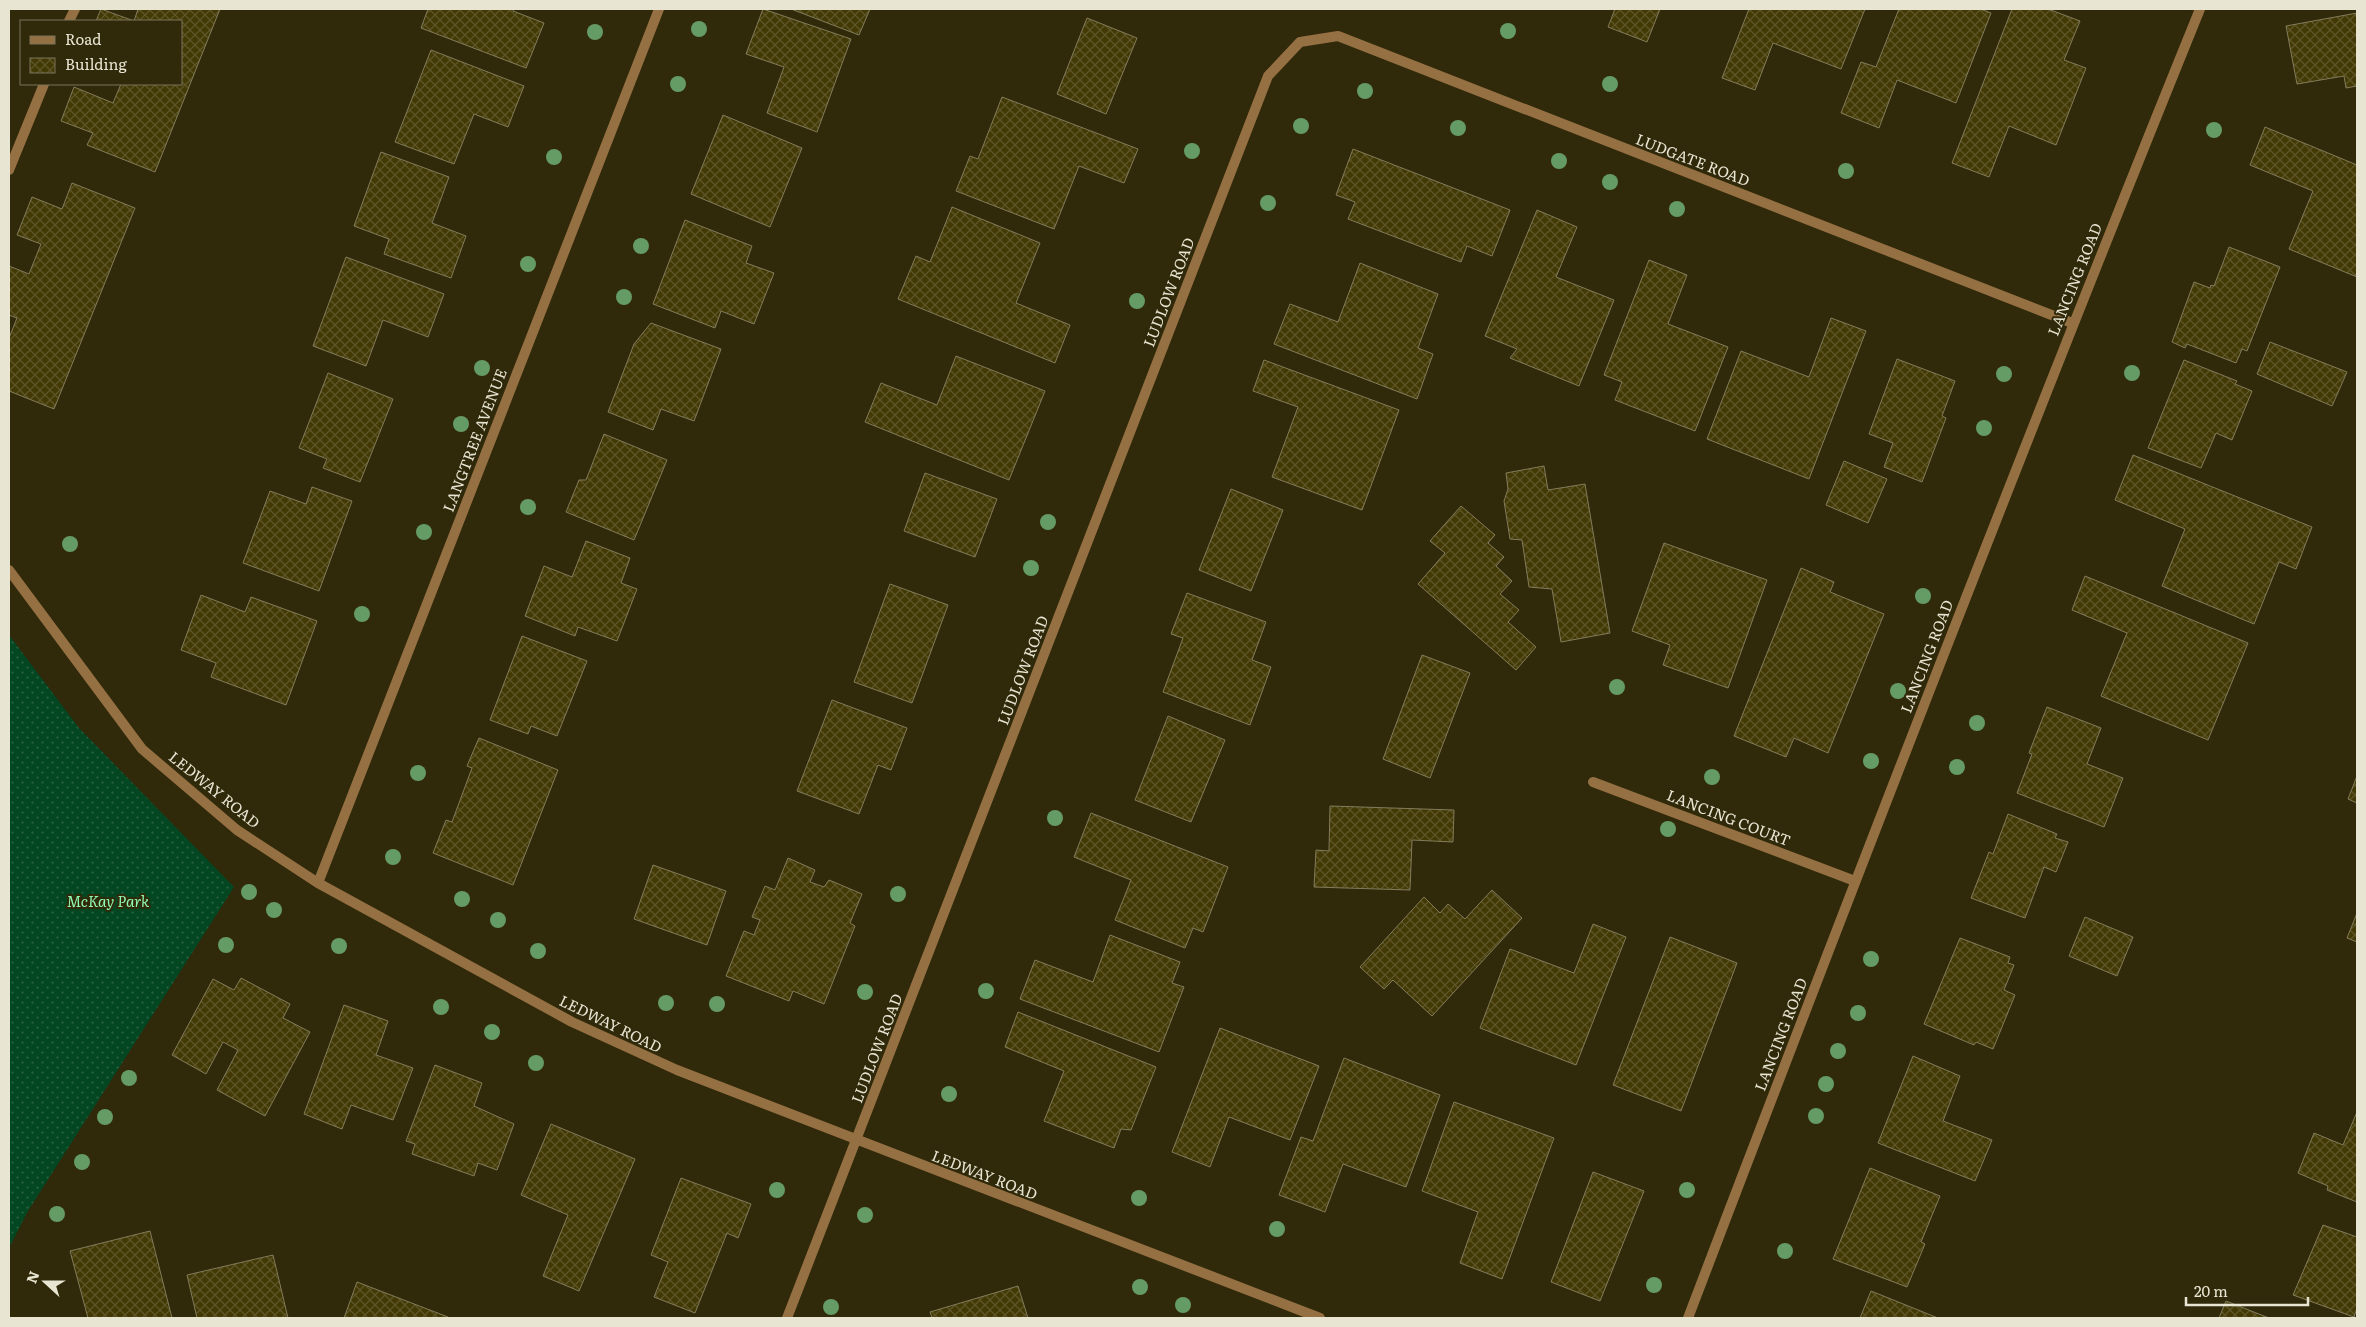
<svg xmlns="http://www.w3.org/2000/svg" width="2366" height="1327" viewBox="0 0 2366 1327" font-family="Literata,serif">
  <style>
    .grass { fill: url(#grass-dots) }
    .building { fill: url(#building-cross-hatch); stroke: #837c5b }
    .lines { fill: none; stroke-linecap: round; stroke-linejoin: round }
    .lane { stroke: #957043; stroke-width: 10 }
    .street { stroke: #957043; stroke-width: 10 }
    .tree { fill: #659c66 }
    .labels { text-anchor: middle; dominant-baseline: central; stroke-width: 4; stroke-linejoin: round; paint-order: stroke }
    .street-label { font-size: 15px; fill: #e8e5d3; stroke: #30290a }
    .park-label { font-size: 15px; font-style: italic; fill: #90fbb2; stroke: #30290a }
  </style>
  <defs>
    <pattern id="grass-dots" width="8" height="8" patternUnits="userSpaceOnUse" patternTransform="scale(1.25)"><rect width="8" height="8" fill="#034622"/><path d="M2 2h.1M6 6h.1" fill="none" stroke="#286141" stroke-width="1.8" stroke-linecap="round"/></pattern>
    <pattern id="building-cross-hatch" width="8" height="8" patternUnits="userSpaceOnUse" patternTransform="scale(1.25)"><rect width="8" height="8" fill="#433905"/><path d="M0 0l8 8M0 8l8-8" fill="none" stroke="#5e5629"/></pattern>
  </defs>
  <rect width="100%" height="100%" fill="#30290a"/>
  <path class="grass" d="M9 635 79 728 234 887 28 1211 9 1248Z"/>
  <path class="building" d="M101 9 134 21 138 9H220L155 172 87 145 93 133 61 121 74 87 113 103 121 84H181V21H96Z
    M428 9H514L513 11 544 23 526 68 421 28Z
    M763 9 851 39 817 132 767 113 784 67 746 54Z
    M791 9H870L859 35Z
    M1615 9H1660L1647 42 1608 27Z
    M1749 9H1865L1841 69 1773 43 1755 90 1722 78Z
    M1899 9H1980L1991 13 1956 103 1897 80 1879 128 1841 113 1861 62 1876 67Z
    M2012 9H2048L2080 21 2064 60 2086 68 2056 145 2009 126 1989 177 1952 163Z
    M2357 13V86L2346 88 2344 76 2297 84 2286 26Z
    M1087 18 1137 38 1106 114 1057 94Z
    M431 50 524 86 508 127 474 114 454 164 395 142Z
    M1002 97 1138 149 1124 183 1079 166 1054 229 956 191 970 156 978 159Z
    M723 115 802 148 770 227 691 194Z
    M2265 127 2357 165V277L2289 249 2313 191 2250 165Z
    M1353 149 1510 210 1492 256 1467 246 1461 262 1348 219 1355 202 1336 195Z
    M381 152 449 177 432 223 466 236 451 278 384 254 389 239 354 226Z
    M72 183 135 208 54 409 9 391V338L17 318 9 315V266L29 274 41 244 17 235 32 197 62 209Z
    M952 207 1040 243 1016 303 1070 325 1055 363 898 299 916 256 930 262Z
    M1537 210 1577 227 1556 277 1614 300 1579 386 1510 358 1517 349 1485 336Z
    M685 220 752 246 746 263 774 273 754 324 721 311 715 328 653 304Z
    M2229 247 2280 267 2247 351 2242 349 2236 363 2187 344 2185 348 2172 342 2194 282 2210 288 2211 285 2214 286Z
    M346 257 444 294 428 337 383 320 366 366 313 346Z
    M1649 260 1687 275 1668 324 1728 347 1695 431 1615 400 1622 382 1604 375Z
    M1360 263 1438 294 1418 348 1433 354 1417 399 1274 344 1290 304 1338 322Z
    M1831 318 1866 331 1809 479 1707 439 1741 351 1809 377Z
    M651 323 721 349 694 421 661 409 653 430 608 412 634 344Z
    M2270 342 2347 372 2332 406 2257 374Z
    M956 356 1045 391 1009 480 865 422 881 383 937 405Z
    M1897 359 1955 381 1942 416 1946 418 1922 482 1884 467 1893 443 1869 434Z
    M1264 360 1399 410 1362 510 1272 477 1298 407 1253 391Z
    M2184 360 2237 381 2235 384 2252 391 2232 440 2216 433 2201 468 2148 448Z
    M328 373 393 399 360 482 323 468 327 459 299 448Z
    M604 434 667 460 634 540 566 512 579 480H586Z
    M2133 455 2312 527 2296 569 2279 562 2254 624 2162 586 2185 529 2115 500Z
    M1844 461 1887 479 1868 523 1826 505Z
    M1544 466 1548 490 1585 484 1610 633 1561 642 1552 589 1529 587 1522 540 1510 539 1504 501 1508 489 1506 473Z
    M925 473 997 499 975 557 904 531Z
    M312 487 352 501 319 591 243 563 270 491 306 504Z
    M1231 489 1283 510 1251 591 1199 570Z
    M1461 506 1495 535 1488 543 1504 557 1496 566 1512 581 1500 594 1519 610 1508 622 1536 647 1516 670 1418 584 1445 553 1430 541Z
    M586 541 630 558 621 583 637 589 617 641 578 627 575 636 525 616 544 566 572 577Z
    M1664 543 1767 580 1728 688 1663 665 1670 645 1632 631Z
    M1801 568 1834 582 1830 592 1884 614 1828 753 1794 738 1786 757 1734 736Z
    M2085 576 2248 643 2208 740 2101 696 2127 633 2072 610Z
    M890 584 948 605 912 703 854 682Z
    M1187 593 1266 622 1252 660 1271 667 1250 725 1163 692 1183 638 1171 634Z
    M201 595 245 612 251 597 317 621 286 705 211 677 216 663 181 650Z
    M522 636 587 661 557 736 531 726 528 734 490 720Z
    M1422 655 1470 673 1430 778 1383 759Z
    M832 700 907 728 891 770 878 765 859 814 797 791Z
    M2047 707 2101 728 2087 764 2123 778 2104 827 2017 793 2032 754 2029 753Z
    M1168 716 1225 740 1191 822 1135 800Z
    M479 738 558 770 513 885 433 853 446 820 452 822 472 768 467 766Z
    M2357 776V803L2348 799Z
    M1330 806 1454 810 1453 842 1412 840 1410 890 1314 887 1316 850 1329 851Z
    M1091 813 1228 867 1203 932 1193 928 1185 948 1115 920 1131 880 1074 857Z
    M2008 814 2057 834 2055 838 2068 842 2056 872 2044 867 2025 918 1971 898 1989 852 1993 854Z
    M788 858 815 870 810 882 824 887 829 880 862 894 850 923 855 926 824 1004 793 991 789 1001 726 976 744 931 754 935 760 920 752 917 765 886 775 890Z
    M653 865 726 891 707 945 634 919Z
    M1492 890 1522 918 1432 1016 1393 980 1384 989 1360 967 1424 897 1440 913 1448 904 1465 919Z
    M2357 913V942L2347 938Z
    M2085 917 2133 937 2117 976 2069 956Z
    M1593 924 1626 937 1576 1065 1480 1028 1510 949 1574 973Z
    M1110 935 1180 962 1172 983 1184 987 1159 1052 1020 999 1035 960 1093 982Z
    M1670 937 1737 963 1681 1111 1613 1085Z
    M1960 938 2010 957 2008 963 2014 965 2004 990 2015 995 1993 1049 1976 1042 1974 1045 1924 1024Z
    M241 978 290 1004 283 1018 310 1032 265 1116 217 1090 238 1050 223 1042 206 1074 172 1055 213 979 234 990Z
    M344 1005 388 1021 376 1055 413 1068 393 1120 351 1105 342 1129 304 1114Z
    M1018 1012 1156 1067 1131 1130 1121 1129 1114 1148 1044 1121 1064 1071 1005 1047Z
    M1220 1028 1319 1066 1290 1140 1229 1117 1210 1167 1172 1152Z
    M1913 1056 1960 1076 1943 1121 1992 1140 1975 1181 1878 1143Z
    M1344 1058 1440 1095 1406 1187 1343 1164 1325 1212 1279 1195 1301 1137 1313 1141Z
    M435 1065 482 1083 474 1106 514 1124 497 1170 478 1163 474 1176 412 1154 415 1144 406 1141Z
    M1454 1102 1554 1138 1502 1279 1460 1263 1478 1212 1422 1191Z
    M2357 1112V1202L2327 1190 2328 1186 2298 1173 2314 1133 2343 1145Z
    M551 1124 635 1159 579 1291 543 1276 568 1215 521 1195Z
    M1870 1168 1940 1196 1921 1242 1925 1244 1907 1287 1833 1259Z
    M1593 1172 1644 1191 1600 1301 1551 1282Z
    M681 1178 751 1204 738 1238 727 1233 695 1313 654 1297 668 1262 651 1255Z
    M2323 1225 2357 1237V1308L2354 1317 2293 1295Z
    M150 1231 172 1318H88L70 1251Z
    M273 1255 288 1318H197L187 1275Z
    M357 1282 448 1317 447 1318H344Z
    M1018 1286 1028 1318H932L930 1312Z
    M1871 1291 1938 1318H1860Z
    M2226 1301 2269 1318H2219Z"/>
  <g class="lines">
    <path class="lane" d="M69 21 75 9
      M9 170 44 84"/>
    <path class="street" d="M9 570 142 749 237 830 318 883 572 1022 677 1070 1320 1318
      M1593 782 1855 881
      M318 883 659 9
      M787 1318 1268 76 1300 42 1338 36 2072 323
      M1688 1318C1855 880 2024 443 2200 9"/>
  </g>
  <g class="tree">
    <circle cx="699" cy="29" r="8"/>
    <circle cx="1508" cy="31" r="8"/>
    <circle cx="595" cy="32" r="8"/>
    <circle cx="678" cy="84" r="8"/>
    <circle cx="1610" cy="84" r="8"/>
    <circle cx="1365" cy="91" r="8"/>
    <circle cx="1301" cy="126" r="8"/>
    <circle cx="1458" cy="128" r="8"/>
    <circle cx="2214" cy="130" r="8"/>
    <circle cx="1192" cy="151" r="8"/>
    <circle cx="554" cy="157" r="8"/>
    <circle cx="1559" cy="161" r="8"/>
    <circle cx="1846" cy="171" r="8"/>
    <circle cx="1610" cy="182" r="8"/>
    <circle cx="1268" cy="203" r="8"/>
    <circle cx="1677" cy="209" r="8"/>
    <circle cx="641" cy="246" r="8"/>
    <circle cx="528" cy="264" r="8"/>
    <circle cx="624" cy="297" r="8"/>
    <circle cx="1137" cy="301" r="8"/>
    <circle cx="482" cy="368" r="8"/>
    <circle cx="2132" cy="373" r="8"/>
    <circle cx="2004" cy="374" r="8"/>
    <circle cx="461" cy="424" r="8"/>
    <circle cx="1984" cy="428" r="8"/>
    <circle cx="528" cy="507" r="8"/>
    <circle cx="1048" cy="522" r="8"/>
    <circle cx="424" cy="532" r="8"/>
    <circle cx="70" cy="544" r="8"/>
    <circle cx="1031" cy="568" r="8"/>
    <circle cx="1923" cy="596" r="8"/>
    <circle cx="362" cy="614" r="8"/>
    <circle cx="1617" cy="687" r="8"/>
    <circle cx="1898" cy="691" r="8"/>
    <circle cx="1977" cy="723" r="8"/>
    <circle cx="1871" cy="761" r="8"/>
    <circle cx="1957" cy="767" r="8"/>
    <circle cx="418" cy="773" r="8"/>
    <circle cx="1712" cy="777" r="8"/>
    <circle cx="1055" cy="818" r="8"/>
    <circle cx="1668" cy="829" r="8"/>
    <circle cx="393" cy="857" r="8"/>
    <circle cx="249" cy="892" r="8"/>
    <circle cx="898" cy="894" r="8"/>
    <circle cx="462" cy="899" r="8"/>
    <circle cx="274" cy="910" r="8"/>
    <circle cx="498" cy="920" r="8"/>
    <circle cx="226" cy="945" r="8"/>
    <circle cx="339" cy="946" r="8"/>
    <circle cx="538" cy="951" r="8"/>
    <circle cx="1871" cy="959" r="8"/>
    <circle cx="986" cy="991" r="8"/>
    <circle cx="865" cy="992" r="8"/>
    <circle cx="666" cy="1003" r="8"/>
    <circle cx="717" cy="1004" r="8"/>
    <circle cx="441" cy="1007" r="8"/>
    <circle cx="1858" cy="1013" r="8"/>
    <circle cx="492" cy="1032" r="8"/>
    <circle cx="1838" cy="1051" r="8"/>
    <circle cx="536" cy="1063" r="8"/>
    <circle cx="129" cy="1078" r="8"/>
    <circle cx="1826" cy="1084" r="8"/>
    <circle cx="949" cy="1094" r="8"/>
    <circle cx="1816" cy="1116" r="8"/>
    <circle cx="105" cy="1117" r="8"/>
    <circle cx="82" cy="1162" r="8"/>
    <circle cx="777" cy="1190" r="8"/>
    <circle cx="1687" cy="1190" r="8"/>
    <circle cx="1139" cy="1198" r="8"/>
    <circle cx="57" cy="1214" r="8"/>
    <circle cx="865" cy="1215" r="8"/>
    <circle cx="1277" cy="1229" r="8"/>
    <circle cx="1785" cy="1251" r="8"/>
    <circle cx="1654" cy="1285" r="8"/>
    <circle cx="1140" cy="1287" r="8"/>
    <circle cx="1183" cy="1305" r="8"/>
    <circle cx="831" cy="1307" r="8"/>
  </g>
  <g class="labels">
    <g class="street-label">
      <text transform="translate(1693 159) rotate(21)">LUDGATE ROAD</text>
      <text transform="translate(2074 279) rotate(-68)">LANCING ROAD</text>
      <text transform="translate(1168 292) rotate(-69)">LUDLOW ROAD</text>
      <text transform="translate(474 440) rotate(-69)">LANGTREE AVENUE</text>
      <text transform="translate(1926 656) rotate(-69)">LANCING ROAD</text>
      <text transform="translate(1022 670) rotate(-69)">LUDLOW ROAD</text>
      <text transform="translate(215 789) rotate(39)">LEDWAY ROAD</text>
      <text transform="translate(1729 817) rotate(21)">LANCING COURT</text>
      <text transform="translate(611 1023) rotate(26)">LEDWAY ROAD</text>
      <text transform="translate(1780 1034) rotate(-69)">LANCING ROAD</text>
      <text transform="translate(876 1048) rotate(-69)">LUDLOW ROAD</text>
      <text transform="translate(985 1174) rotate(21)">LEDWAY ROAD</text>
    </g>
    <g class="park-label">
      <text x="108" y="900">McKay Park</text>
    </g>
  </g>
  <rect width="2366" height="1327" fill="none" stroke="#e8e5d3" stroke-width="20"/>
  <rect x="20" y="20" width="162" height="65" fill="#30290a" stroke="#7a745a"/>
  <rect x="30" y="36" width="25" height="8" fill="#957043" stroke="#7a745a"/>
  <text x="65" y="45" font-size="15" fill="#e8e5d3">Road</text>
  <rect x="30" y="58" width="25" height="15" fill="url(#building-cross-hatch)" stroke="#7a745a"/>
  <text x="65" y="70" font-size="15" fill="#e8e5d3">Building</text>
  <g transform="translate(45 1282) rotate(291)" stroke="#30290a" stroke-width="4" paint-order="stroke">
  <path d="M0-4L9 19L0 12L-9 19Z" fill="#e8e5d3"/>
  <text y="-8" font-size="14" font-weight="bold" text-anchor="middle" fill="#e8e5d3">N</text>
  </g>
  <path d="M2186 1297v8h122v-8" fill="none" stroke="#e8e5d3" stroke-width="2.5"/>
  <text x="2194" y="1297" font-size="15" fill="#e8e5d3" stroke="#30290a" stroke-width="4" paint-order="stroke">20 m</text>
</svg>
